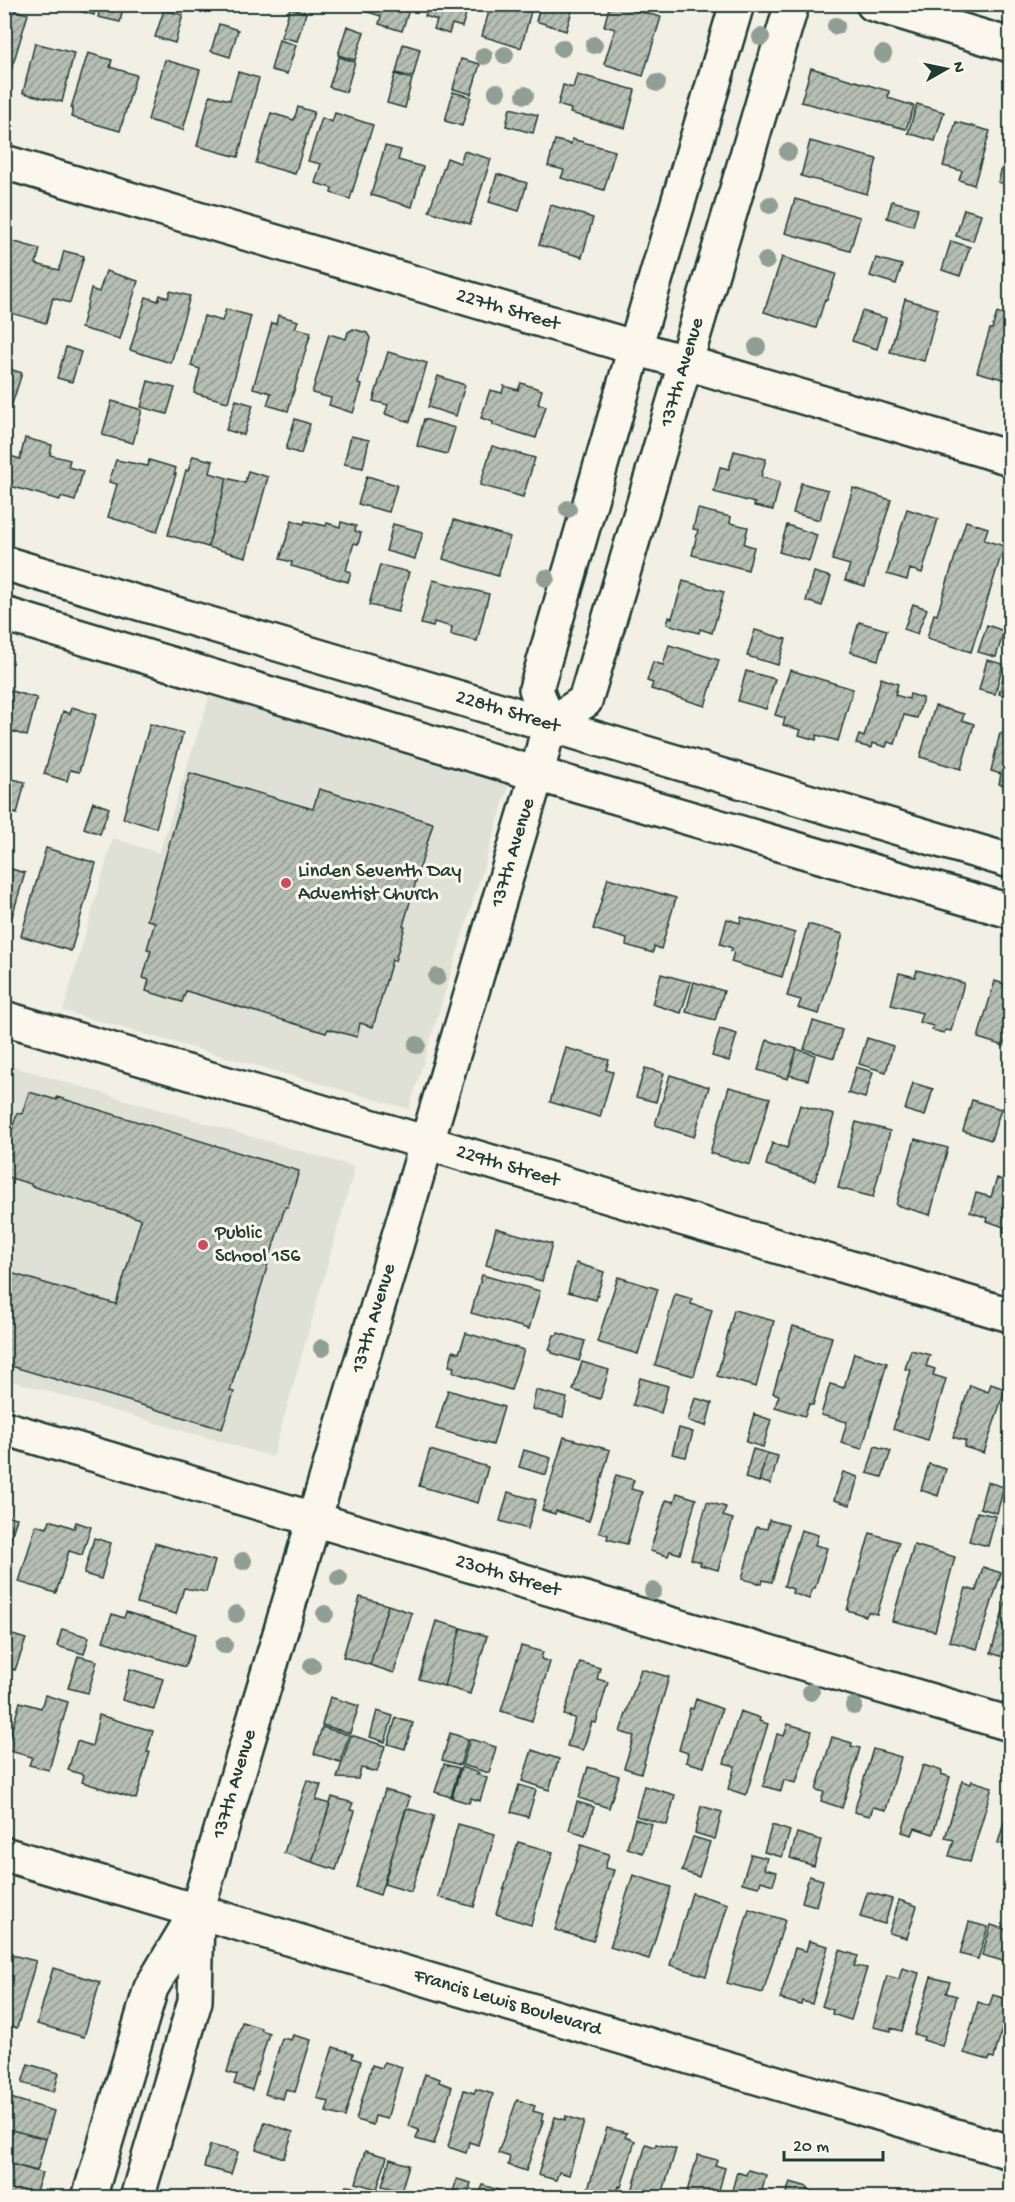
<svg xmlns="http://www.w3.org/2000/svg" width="1015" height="2202" viewBox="0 0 1015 2202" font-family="'Gochi Hand',sans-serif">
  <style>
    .built { fill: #e0e1d6 }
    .building { fill: url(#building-hatch); stroke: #1f3d34; stroke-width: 1.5 }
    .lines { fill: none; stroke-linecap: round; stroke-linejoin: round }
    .minor-casing { stroke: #1f3d34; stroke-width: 38 }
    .minor { stroke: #fbf7ec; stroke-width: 33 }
    .tree { fill: #919e94 }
    .poi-dot { fill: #d1495b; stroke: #fbf7ec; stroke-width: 2 }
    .labels { text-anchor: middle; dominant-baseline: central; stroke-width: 6; stroke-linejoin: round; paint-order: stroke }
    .street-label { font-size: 20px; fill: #1f3d34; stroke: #fbf7ec }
    .poi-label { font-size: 20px; fill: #1f3d34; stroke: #fbf7ec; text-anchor: start }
  </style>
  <defs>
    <pattern id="building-hatch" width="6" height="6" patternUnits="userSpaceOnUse" patternTransform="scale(1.5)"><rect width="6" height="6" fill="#b7beb3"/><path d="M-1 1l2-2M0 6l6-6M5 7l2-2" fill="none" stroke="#949c92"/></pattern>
  </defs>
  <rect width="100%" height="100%" fill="#f2f0e5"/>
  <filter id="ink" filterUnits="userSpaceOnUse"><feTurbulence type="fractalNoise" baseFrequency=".0167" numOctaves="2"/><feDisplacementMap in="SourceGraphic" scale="12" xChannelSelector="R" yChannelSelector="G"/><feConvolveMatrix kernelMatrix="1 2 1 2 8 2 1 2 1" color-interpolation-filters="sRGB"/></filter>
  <g filter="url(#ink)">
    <path class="built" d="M211 692 510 782 409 1109 63 1011 113 838 159 853Z
      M4 1064 355 1167 273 1457 5 1379Z"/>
    <path class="building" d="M77 4H96L94 15 76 10Z
      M101 4H124L120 22 98 17Z
      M366 4H411L402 31 379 24 381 16 364 11Z
      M429 4H469L462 27 452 24 449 34 434 29 437 20 425 16Z
      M491 4H533L521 48 482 36Z
      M541 4H574L566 31 536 21Z
      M610 4 661 17 643 76 604 64 615 29 604 26Z
      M4 7 28 14 7 84H4Z
      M290 8 306 13 297 41 281 37Z
      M164 10 183 15 175 43 155 37Z
      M219 24 238 30 230 57 211 51Z
      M347 26 364 32 355 60 338 55Z
      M279 40 296 45 287 74 271 70Z
      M35 43 74 53 62 102 23 93Z
      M403 44 420 49 413 77 396 73Z
      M88 53 112 60 110 67 136 75 120 131 71 117 73 108H71Z
      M339 57 355 62 346 92 329 87Z
      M461 59 480 64 471 94 453 89Z
      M165 60 200 70 183 130 148 120Z
      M811 68 889 91 888 98 914 106 906 129 801 102Z
      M238 72 259 78 238 157 197 146 210 95 230 100Z
      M395 74 412 79 405 108 387 103Z
      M577 74 635 90 625 128 570 113 571 109 558 105 563 85 573 88Z
      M453 92 471 97 462 126 445 121Z
      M917 104 944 112 935 141 908 133Z
      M298 107 314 112 295 174 256 163 271 113 294 120Z
      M510 108 538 115 533 133 506 126Z
      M335 113 373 125 350 199 331 193 332 188 315 183 321 164 308 161 322 118 332 122Z
      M956 122 990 131 974 185 959 180 962 171 943 166Z
      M572 139 615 151 604 190 561 178 564 170 548 166 555 140 571 144Z
      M1010 139V186L998 182Z
      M810 141 877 159 867 194 801 176Z
      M385 146 401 150 398 160 423 167 412 207 371 195Z
      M464 151 491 159 470 224 429 211 447 158 460 163Z
      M497 174 527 183 519 211 489 202Z
      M795 199 860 217 850 251 785 233Z
      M892 201 918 208 913 226 887 218Z
      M551 205 593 218 582 257 539 245Z
      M964 209 981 214 973 241 956 236Z
      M4 236 9 237 8 240 40 249 36 264 59 270 64 251 84 256 70 303 53 298 46 323 4 311Z
      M951 241 970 247 960 276 942 270Z
      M782 257 836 274 827 300 825 299 816 328 764 312Z
      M876 258 902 265 896 284 870 276Z
      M106 271 138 281 120 339 81 328 91 289 99 292Z
      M170 291 190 296 171 363 130 350 146 297 158 301 160 295 168 298Z
      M905 299 938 309 924 361 890 352Z
      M226 309 251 316 228 402 194 393 200 369 191 366 204 316 222 321Z
      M862 311 886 318 877 349 852 341Z
      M997 313 1010 317V381L977 372 990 329H992Z
      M278 315 298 321 295 328 311 332 288 411 267 405 271 393 253 388 272 323 276 324Z
      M353 329 367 333 370 338 358 384 362 385 353 413 329 405 331 398 312 393 329 334 346 339 348 332Z
      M66 347 81 352 72 382 57 378Z
      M388 352 427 363 410 422 385 414 388 405 373 401Z
      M6 368 22 373 12 404 4 402Z
      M438 376 465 385 456 416 428 407Z
      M148 381 175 388 167 414 141 407Z
      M521 383 542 390 538 404 546 406 536 438 493 425V422L481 418 490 390 502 393 504 386 518 390Z
      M236 400 253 405 244 435 226 430Z
      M112 401 142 410 133 443 102 435Z
      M295 419 310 424 301 454 286 449Z
      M424 419 455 428 447 454 417 446Z
      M351 436 369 440 363 468 344 464Z
      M25 438 52 445 50 455 70 460 68 467 83 471 75 501 61 497 60 500 10 486 12 482 4 480V466L7 455 20 459Z
      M492 446 535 458 523 497 480 485Z
      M734 451 766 459 761 477 780 482 773 510 754 506 755 503 714 492 720 467 729 469Z
      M193 456 213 461 210 473 227 478 208 547 168 535 186 470 188 471Z
      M116 460 148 466 149 460 176 468 174 474H176L157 532 108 517 117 484 109 482Z
      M248 471 268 477 246 557 208 547 227 478 245 483Z
      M367 476 397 485 389 512 358 504Z
      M801 483 828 490 820 520 793 513Z
      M853 488 891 500 865 586 845 580 850 565 832 560Z
      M698 509 731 517 730 523 748 527 744 544 754 547 748 570 692 555 698 530 693 529Z
      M907 509 938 519 922 573 910 569 907 580 887 574Z
      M292 520 304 524 305 521 326 526 327 523 340 527 341 522 356 526 355 531 361 533 358 544 354 543 346 570 351 572 348 582 291 566 292 562 280 559Z
      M454 520 510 537 498 576 443 559Z
      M966 521 988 528 984 540 1004 546 971 652 927 638 934 614 937 615Z
      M393 524 423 532 415 559 386 551Z
      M787 525 817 535 809 561 779 552Z
      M380 565 409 572 398 612 369 605Z
      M814 572 831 577 822 606 806 601Z
      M1010 579V607L1005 605Z
      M433 580 489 594 477 641 451 635 452 627 434 622 433 627 421 624Z
      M683 581 724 592 712 633 700 629 699 633 667 624 669 617 672 618Z
      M913 604 927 609 917 634 904 629Z
      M859 622 887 630 878 660 850 652Z
      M987 625 1004 631 996 657 978 652Z
      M755 630 786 639 778 665 747 656Z
      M669 645 719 660 705 706 651 689 653 683 647 681 653 662 663 665Z
      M987 660 1003 664 995 694 979 690Z
      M1006 666 1010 667V697L999 694Z
      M790 670 853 689 838 741 817 735 816 740 799 735 801 730 783 725 785 718 775 715Z
      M746 671 775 679 766 709 738 701Z
      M881 678 898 684 895 695 909 699 910 694 923 698 917 718 904 715 895 744 888 742 886 747 872 743 871 748 856 744 859 735 864 737Z
      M4 689 37 698 27 736 4 729Z
      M935 706 964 714 962 720 974 724 961 769 920 757Z
      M72 707 96 715 79 772 70 770 67 781 44 774 63 711 70 714Z
      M150 724 183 733 156 828 123 818Z
      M1000 733 1010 735V787L999 784 1001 774 991 771Z
      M190 773 313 809 319 789 433 823 403 926 405 927 395 961 392 960 373 1027 360 1023 357 1037 328 1029 326 1033 186 991 182 1002 146 991 149 980 143 978 151 950 147 949 155 922 147 920Z
      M4 777 25 782 17 814 4 811Z
      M93 802 109 808 100 834 84 828Z
      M46 848 96 863 71 951 21 936Z
      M4 865 5 867 25 873 5 940Z
      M608 878 676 898 661 949 654 946 653 953 626 945 627 939 593 929Z
      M741 917 795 933 782 977 731 962 734 952 731 951 732 948 720 944 727 919 740 923Z
      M808 924 843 934 819 1014 798 1008 801 1000 787 996Z
      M917 970 964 983 951 1031 945 1030 944 1033 932 1030 933 1026 919 1022 922 1013 891 1005 899 973 915 977Z
      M661 974 691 982 681 1013 652 1004Z
      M995 981 1010 986V1032H1008L1004 1046 978 1038Z
      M694 982 724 991 715 1020 686 1012Z
      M813 1021 842 1030 834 1058 804 1049Z
      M720 1029 737 1034 729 1061 712 1056Z
      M867 1038 893 1046 886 1072 859 1064Z
      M767 1040 797 1049 788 1079 758 1070Z
      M566 1048 609 1060 606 1070 613 1072 600 1117 550 1102Z
      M797 1049 815 1055 808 1080 789 1075Z
      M856 1067 873 1072 865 1098 848 1093Z
      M645 1068 664 1073 656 1102 636 1097Z
      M670 1075 709 1087 694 1137 655 1125Z
      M913 1083 933 1089 925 1116 905 1110Z
      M729 1087 770 1098 750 1165 710 1153Z
      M29 1092 57 1100V1097L299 1171 288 1207H285L230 1391 234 1392 222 1429 4 1364V1271L116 1304 141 1219 31 1186V1184L4 1176 10 1154 5 1152 17 1113 22 1114Z
      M972 1100 1001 1109 991 1140 963 1131Z
      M800 1105 834 1115 815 1181 766 1165 772 1143 787 1148Z
      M856 1122 890 1131 873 1197 838 1188Z
      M915 1139 948 1148 930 1215 896 1205Z
      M997 1178 1010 1183V1234L1003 1231 1004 1227 987 1221 988 1218 970 1212 976 1193 991 1197Z
      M496 1228 552 1244 542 1281 486 1265Z
      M576 1263 604 1272 596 1300 568 1292Z
      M482 1275 540 1291 529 1329 471 1313Z
      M618 1277 658 1289 638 1354 597 1342Z
      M675 1294 692 1299 691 1304 712 1310 694 1376 655 1365Z
      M734 1310 774 1321 756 1387 717 1376Z
      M793 1326 832 1337 813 1405 809 1404 805 1416 775 1407 779 1395 773 1393Z
      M466 1333 524 1350 511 1390 453 1372 454 1367 449 1366 453 1351 459 1353Z
      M558 1333 585 1341 579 1361 552 1353V1351L549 1350 554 1335H557Z
      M911 1350 930 1355 926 1366 935 1369 933 1375 946 1379 928 1440 893 1429 911 1370 905 1369Z
      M854 1353 887 1363 862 1449 841 1443 847 1422 821 1415 830 1384 844 1388Z
      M582 1362 609 1370 600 1399 573 1390Z
      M640 1378 668 1386 661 1413 633 1405Z
      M991 1384 1005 1389 984 1453 964 1447 966 1441 953 1437 970 1385 988 1392Z
      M448 1390 504 1407 493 1445 436 1429Z
      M536 1390 567 1398 563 1417 532 1409Z
      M695 1398 712 1403 706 1426 688 1421Z
      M754 1414 771 1420 763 1447 746 1442Z
      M679 1428 693 1432 686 1457 672 1454Z
      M564 1437 610 1450 589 1521 556 1511 555 1514 542 1510Z
      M875 1446 891 1451 882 1477 867 1473Z
      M753 1449 767 1453 759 1482 745 1478Z
      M430 1450 488 1467 478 1503 419 1486Z
      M524 1450 551 1458 546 1475 519 1467Z
      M767 1453 778 1456 771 1484 759 1481Z
      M929 1464 946 1469 938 1496 921 1490Z
      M843 1472 858 1477 850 1505 834 1500Z
      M616 1475 634 1480 631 1489 642 1492 627 1544 607 1539 608 1535 599 1532Z
      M987 1482 1004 1487 997 1513 980 1508Z
      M508 1492 536 1500 528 1529 500 1521Z
      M677 1493 696 1499 680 1554 670 1551 668 1556 650 1551 666 1500 674 1502Z
      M707 1502 726 1507 723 1516 733 1519 718 1570 700 1565 701 1562 691 1559Z
      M977 1512 996 1516 988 1546 969 1541Z
      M4 1515 17 1518 4 1560Z
      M50 1520 74 1528 76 1522 91 1527 82 1555 69 1551 56 1593 19 1582 36 1525 47 1528Z
      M769 1520 788 1525 772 1582 763 1580 762 1584 742 1579 756 1527 767 1529Z
      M801 1530 818 1535 815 1545 827 1548 815 1588H813L809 1599 792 1593 793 1589 784 1586Z
      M870 1533 899 1542 877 1614 868 1612 866 1616 847 1610Z
      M94 1538 111 1543 101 1579 84 1574Z
      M155 1543 215 1561 206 1592 184 1588 176 1614 137 1603Z
      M914 1545 955 1557 935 1631 892 1621Z
      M983 1567 1001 1573 977 1649 949 1641 966 1588 976 1591Z
      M1009 1590 1010 1591V1659L991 1653Z
      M360 1597 388 1605 370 1665 343 1657Z
      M388 1605 412 1613 394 1673 370 1665Z
      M126 1612 196 1634 185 1667 103 1641 112 1614 124 1618Z
      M436 1621 461 1628 444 1686 419 1679Z
      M461 1628 487 1636 470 1694 444 1686Z
      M62 1629 89 1637 84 1654 57 1646Z
      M9 1634 26 1639 15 1670 4 1667V1647Z
      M521 1646 543 1652 541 1659 550 1662 532 1721 501 1711Z
      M78 1656 97 1661 88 1693 68 1688Z
      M580 1662 600 1668 597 1679 608 1682 596 1723 592 1722 583 1750 567 1746 575 1718 564 1715Z
      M130 1669 163 1679 154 1709 122 1700Z
      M641 1669 669 1677 641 1773 624 1768 634 1736 620 1732Z
      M45 1695 68 1702 49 1770 29 1765 32 1757 6 1750 20 1702 41 1708Z
      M330 1697 359 1706 350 1733 322 1725Z
      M696 1699 722 1709 704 1767 686 1762 688 1753 679 1750 690 1708 693 1709Z
      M377 1711 393 1716 385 1742 370 1737Z
      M740 1711 760 1718 759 1721 768 1724 746 1795 728 1789 735 1766 724 1763Z
      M99 1715 153 1731 147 1752H150L136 1799 82 1782 84 1775 68 1770 77 1741 92 1746Z
      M396 1718 413 1723 405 1749 388 1744Z
      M788 1724 812 1731 796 1783 784 1780 781 1791 763 1786 777 1734 784 1736Z
      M322 1727 349 1735 340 1762 314 1754Z
      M450 1733 468 1739 460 1765 442 1760Z
      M351 1735 385 1746 377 1772 361 1768 358 1779 337 1778Z
      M832 1737 852 1743 851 1746 860 1748 842 1808 821 1801 824 1792 816 1790Z
      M470 1739 496 1747 489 1773 462 1765Z
      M873 1749 901 1757 886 1810 873 1807 870 1816 854 1812Z
      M532 1750 559 1759 549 1790 522 1781Z
      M444 1764 459 1768 451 1797 435 1792Z
      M923 1765 942 1771 941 1774 950 1777 933 1834 915 1828 912 1835 902 1832Z
      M461 1767 479 1773 477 1775 487 1778 480 1801 471 1798 469 1803 452 1798Z
      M588 1767 619 1776 609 1808 579 1798Z
      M307 1780 321 1785 316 1800 330 1804 312 1862 284 1853Z
      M962 1781 971 1784 972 1781 992 1787 970 1862 949 1856 954 1840 945 1838Z
      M519 1785 536 1790 528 1817 511 1812Z
      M644 1786 675 1795 667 1825 636 1816Z
      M385 1790 410 1797 380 1895 356 1887Z
      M332 1797 353 1803 350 1810 355 1811 336 1870 312 1862Z
      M577 1802 594 1807 585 1835 569 1830Z
      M1010 1802V1857L1006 1855 1009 1846 998 1843Z
      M701 1806 722 1812 715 1839 695 1833Z
      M406 1808 434 1816 411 1892 384 1884Z
      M635 1819 652 1824 643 1853 627 1848Z
      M458 1824 495 1834 474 1907 438 1897Z
      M772 1825 790 1831 782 1857 764 1852Z
      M797 1833 821 1840 814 1866 790 1858Z
      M693 1837 710 1842 699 1877 682 1871Z
      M518 1842 553 1852 531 1925 496 1914Z
      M581 1845 609 1854 605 1868 614 1870 593 1941 555 1930Z
      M751 1854 767 1858 764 1869 777 1872 773 1885 761 1881 759 1887 742 1883Z
      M633 1875 671 1887 649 1959 610 1947Z
      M809 1876 823 1880 816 1906 802 1902Z
      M867 1892 892 1899 885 1924 860 1917Z
      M692 1893 728 1904 706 1976 670 1965Z
      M899 1900 917 1906 907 1938 889 1933Z
      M749 1909 785 1920 763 1993 727 1983Z
      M969 1922 988 1927 978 1959 960 1954Z
      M991 1925 1010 1931 1003 1961 982 1955Z
      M809 1941 828 1946 812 2004 802 2001 801 2005 780 1999 795 1948 806 1951Z
      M840 1950 858 1956 854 1966 867 1968 851 2020 832 2014 833 2010 822 2006Z
      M4 1953 36 1961 17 2028 4 2024Z
      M53 1968 100 1982 84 2037 37 2024Z
      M902 1968 919 1973 902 2031 891 2028V2031L873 2027 887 1976 899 1979Z
      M931 1977 950 1982 946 1993 957 1996 942 2046 923 2040 924 2037 914 2034Z
      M993 1995 1010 2000 994 2058 990 2057 989 2060 964 2053 978 2002 989 2006Z
      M242 2022 261 2028V2030L269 2033 252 2090 234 2084 237 2075 227 2072Z
      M293 2035 311 2040 295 2092 286 2089 283 2099 265 2094 282 2038 291 2040Z
      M1010 2046V2062L1006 2061Z
      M333 2047 353 2053 352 2058 361 2061 345 2117 326 2112 329 2102 317 2098Z
      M384 2062 402 2067 387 2119 375 2116 373 2125 356 2120 372 2065 382 2068Z
      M28 2064 59 2073 54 2092 22 2083Z
      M425 2074 440 2079 439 2082 452 2087 434 2144 416 2139 419 2130 409 2126Z
      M476 2089 493 2094 478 2145 469 2142 466 2153 448 2147 464 2090 474 2093Z
      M4 2096 54 2111 46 2139 4 2128Z
      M517 2100 535 2106 533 2111 543 2114 541 2121H543L526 2171 508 2165 510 2157 498 2153Z
      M566 2116 584 2122 569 2175 559 2172 556 2180 538 2175 555 2117 565 2120Z
      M265 2122 293 2132 284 2158 256 2149Z
      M4 2128 46 2139 37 2171 4 2162Z
      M607 2128 627 2133 625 2137 635 2141 621 2187 619 2186 615 2198H593L586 2195Z
      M646 2144 655 2147 656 2144 676 2149 661 2198H630Z
      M210 2145 238 2152 231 2174 204 2167Z
      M365 2151 387 2157 377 2189 356 2183Z
      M698 2155 717 2160 715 2165 725 2168 717 2198H685Z
      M390 2159 409 2165 401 2191 382 2186Z
      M4 2162 42 2173 34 2198 4 2196Z
      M748 2170 766 2175 760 2198H730L737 2172 746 2175Z
      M457 2179 471 2183 467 2198H451Z
      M790 2182 808 2187 807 2190 819 2194 818 2198H785Z
      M346 2185 374 2194 373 2198H342Z
      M483 2185 501 2191 499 2198H478Z"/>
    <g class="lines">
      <g class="minor-casing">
        <g id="minor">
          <path d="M873 4 1010 45"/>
          <path id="s1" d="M4 162 1010 458"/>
          <path id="s2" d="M4 563 1010 861"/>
          <path d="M4 614 537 774 1010 911"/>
          <path id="s3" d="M549 725 585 701 792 4"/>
          <path id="s4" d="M4 1018 1010 1315"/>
          <path id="s5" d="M4 1428 1010 1724"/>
          <path id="s6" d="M4 1854 1010 2152"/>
          <path id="s7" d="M89 2198 151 1988 197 1911 537 774 549 725 536 689 635 348 737 4"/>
          <path d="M137 2198 195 2001 197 1914"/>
        </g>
      </g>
      <use href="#minor" class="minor"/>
    </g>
    <g class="tree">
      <circle cx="836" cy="26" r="9"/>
      <circle cx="761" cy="37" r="9"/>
      <circle cx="594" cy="45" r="9"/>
      <circle cx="562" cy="48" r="9"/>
      <circle cx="883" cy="54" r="9"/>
      <circle cx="505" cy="55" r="9"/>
      <circle cx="484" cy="56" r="9"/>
      <circle cx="657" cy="83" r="9"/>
      <circle cx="497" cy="92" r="9"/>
      <circle cx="525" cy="95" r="9"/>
      <circle cx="788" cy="152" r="9"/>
      <circle cx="770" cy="205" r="9"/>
      <circle cx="766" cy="261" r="9"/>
      <circle cx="757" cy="347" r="9"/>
      <circle cx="568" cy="509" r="9"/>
      <circle cx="546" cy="578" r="9"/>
      <circle cx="437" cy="977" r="9"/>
      <circle cx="417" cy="1045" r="9"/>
      <circle cx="322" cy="1348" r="9"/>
      <circle cx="243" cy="1561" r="9"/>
      <circle cx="339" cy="1578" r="9"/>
      <circle cx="653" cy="1591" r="9"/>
      <circle cx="236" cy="1614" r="9"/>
      <circle cx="325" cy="1614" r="9"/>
      <circle cx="224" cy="1645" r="9"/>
      <circle cx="312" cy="1666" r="9"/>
      <circle cx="811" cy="1692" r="9"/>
      <circle cx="854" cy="1706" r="9"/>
    </g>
  </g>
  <g class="poi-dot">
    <circle cx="286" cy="883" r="6"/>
    <circle cx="203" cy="1245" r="6"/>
  </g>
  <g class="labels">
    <g class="street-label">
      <text stroke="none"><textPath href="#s1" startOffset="525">227th Street</textPath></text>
      <text stroke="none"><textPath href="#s3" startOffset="386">137th Avenue</textPath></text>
      <text stroke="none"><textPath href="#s2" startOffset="525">228th Street</textPath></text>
      <text stroke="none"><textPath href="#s7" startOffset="1413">137th Avenue</textPath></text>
      <text stroke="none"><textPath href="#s4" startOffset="525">229th Street</textPath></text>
      <text stroke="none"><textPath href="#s7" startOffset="927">137th Avenue</textPath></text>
      <text stroke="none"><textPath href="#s5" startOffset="525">230th Street</textPath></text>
      <text stroke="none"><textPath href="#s7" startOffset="441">137th Avenue</textPath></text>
      <text stroke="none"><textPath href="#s6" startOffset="525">Francis Lewis Boulevard</textPath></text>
    </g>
    <g class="poi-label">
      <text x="298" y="872">Linden Seventh Day<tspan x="298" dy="23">Adventist Church</tspan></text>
      <text x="215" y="1234">Public<tspan x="215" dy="23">School 156</tspan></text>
    </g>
  </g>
  <rect width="1015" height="2202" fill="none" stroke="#fbf7ec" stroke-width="24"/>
  <rect x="12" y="12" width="991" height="2178" fill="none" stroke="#1f3d34" stroke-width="2" filter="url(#ink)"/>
  <g transform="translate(946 69) rotate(81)" stroke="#fbf7ec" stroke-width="4.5" paint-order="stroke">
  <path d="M0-4.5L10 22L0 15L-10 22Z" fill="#1f3d34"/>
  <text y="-9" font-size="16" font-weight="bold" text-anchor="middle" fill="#1f3d34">N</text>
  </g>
  <path d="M784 2151v9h99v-9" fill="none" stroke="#1f3d34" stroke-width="3"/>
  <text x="793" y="2151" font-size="18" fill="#1f3d34" stroke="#fbf7ec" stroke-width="4.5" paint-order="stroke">20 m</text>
</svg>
